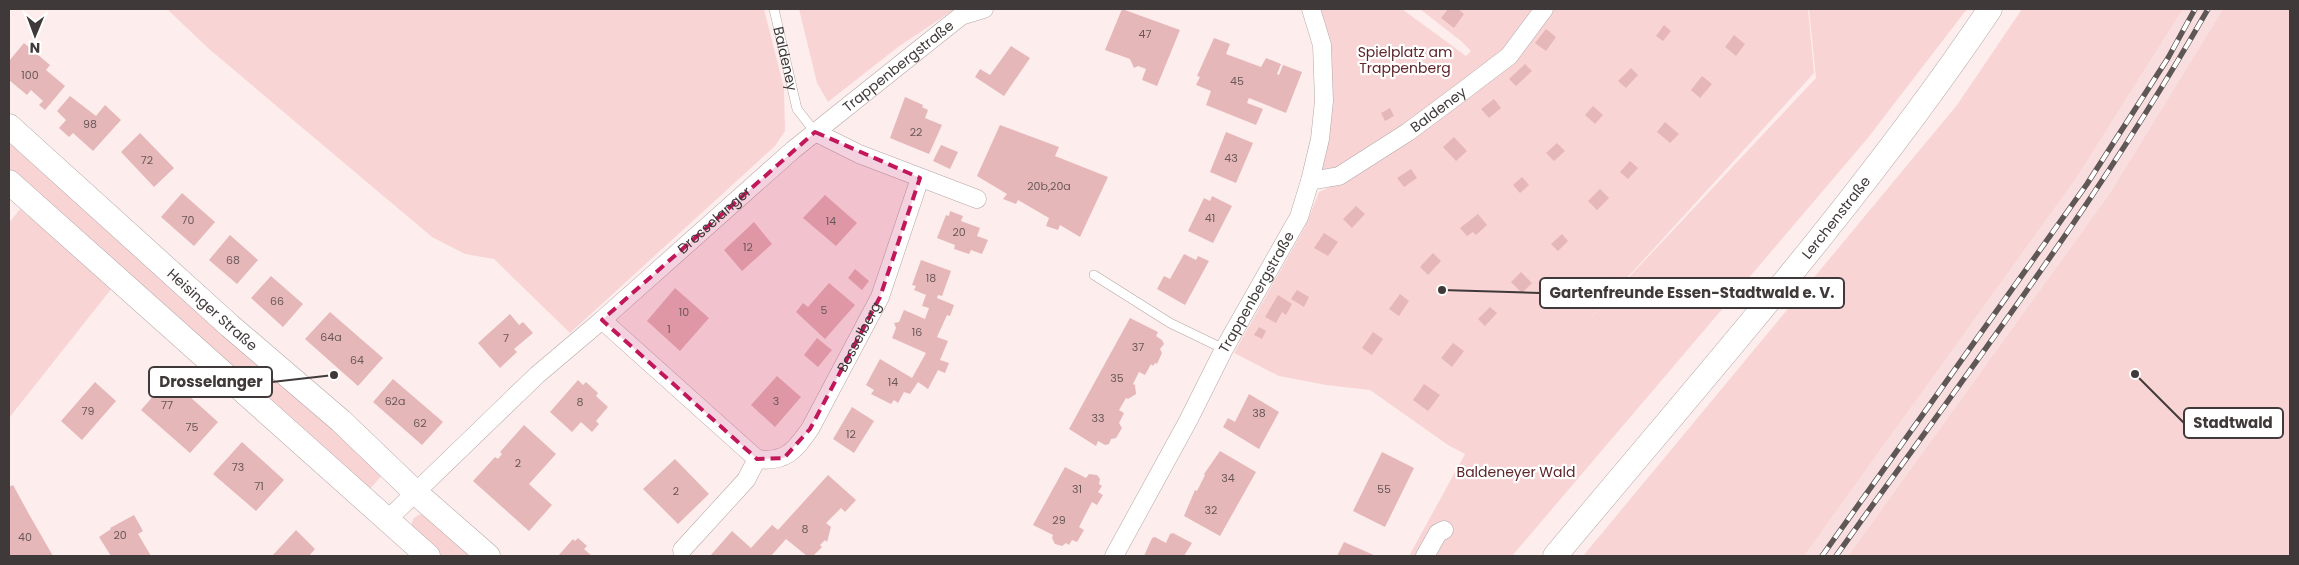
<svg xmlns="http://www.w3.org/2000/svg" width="2299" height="565" viewBox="0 0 2299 565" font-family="Poppins,sans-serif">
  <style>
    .built { fill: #f8dedf }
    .green { fill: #f9d4d5 }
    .building { fill: #e6b7b9 }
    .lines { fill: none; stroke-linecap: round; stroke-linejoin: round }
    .service-casing { stroke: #b5a5a5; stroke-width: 10 }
    .minor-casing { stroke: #b5a5a5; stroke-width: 19 }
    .secondary-casing { stroke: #b5a5a5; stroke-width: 25 }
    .service { stroke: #fff; stroke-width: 9 }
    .minor { stroke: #fff; stroke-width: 18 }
    .secondary { stroke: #fff; stroke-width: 24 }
    .rail-casing { stroke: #5f5656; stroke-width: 5.5 }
    .rail { stroke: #fff; stroke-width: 4; stroke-dasharray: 11; stroke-linecap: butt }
    .marked { fill: #c2185b; fill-opacity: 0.2; stroke: #c2185b; stroke-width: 4; stroke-dasharray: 10 6; stroke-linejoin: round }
    .labels { text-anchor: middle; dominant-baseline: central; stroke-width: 4.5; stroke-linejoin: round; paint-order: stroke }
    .number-label { font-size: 11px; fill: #6a5859 }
    .park-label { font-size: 14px; fill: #5d242a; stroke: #fff }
    .street-label { font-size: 14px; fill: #403939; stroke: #fff }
    .leader { fill: none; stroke: #403939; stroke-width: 2 }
    .callout-dot { fill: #403939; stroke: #fff; stroke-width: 2 }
    .callout { fill: #fff; stroke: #403939; stroke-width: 2 }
    .callout-label { font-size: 15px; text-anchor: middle; font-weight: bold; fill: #403939 }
  </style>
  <rect width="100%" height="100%" fill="#feeded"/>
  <path class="built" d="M2183 9H2223L2110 193 1848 556H1804L2077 177Z"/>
  <path class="green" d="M167 9H764L784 88 785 131 775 146 570 333 494 259 465 254 432 237 209 49Z
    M799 9H955L898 47 828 102 817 83Z
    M1313 9H1402L1466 56 1471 51 1461 41 1420 9H1808L1814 73 1585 324 1816 78 1809 9H1967L1867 139 1512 556H1409L1465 454 1448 445 1370 390 1326 385 1279 376 1234 353 1305 227 1319 192 1354 176 1338 172 1316 175 1324 140Z
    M2022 9H2183L2077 177 1804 556H1583L1957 105Z
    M2223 9H2290V556H1848L2110 193Z
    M9 137 384 473 368 491 9 170Z
    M20 209 112 288 9 418V223Z
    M429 513 477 556H438L411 527C412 516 418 514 429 513Z"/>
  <path class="building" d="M1122 9 1180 30 1157 86 1142 80 1146 69 1138 66 1134 68 1130 59 1105 50Z
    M1448 9H1458L1464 14 1454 28 1441 18Z
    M1664 25 1671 31 1663 41 1656 36Z
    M1546 29 1556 37 1546 51 1535 43Z
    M1734 35 1745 44 1736 56 1725 47Z
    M1214 38 1230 44 1226 54 1261 67 1266 58 1281 64 1277 74 1279 75 1283 65 1302 72 1286 113 1249 98 1247 103 1263 109 1256 125 1206 105 1211 91 1196 85 1200 77 1197 76Z
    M24 43 50 65 46 70 65 86 45 110 39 105 43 101 31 90 27 95 9 80V61Z
    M1011 46 1030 58 1004 96 975 77 980 69 990 75Z
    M1525 64 1532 71 1516 86 1509 79Z
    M1631 68 1638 75 1626 88 1618 81Z
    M1702 76 1712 84 1700 98 1691 90Z
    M70 96 96 116 105 105 121 120 93 151 73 133 69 137 59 128 66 120 57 111Z
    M905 97 923 105 922 107 928 110 925 118 942 125 929 154 890 138Z
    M1494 99 1501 108 1489 118 1481 109Z
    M1593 106 1603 115 1595 124 1585 115Z
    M1390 108 1394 116 1385 121 1381 113Z
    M1665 122 1679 134 1670 143 1657 132Z
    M1000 125 1059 147 1055 156 1108 177 1080 237 1060 225 1058 230 1046 226 1049 218 1018 200 1016 204 1003 199 1007 194 977 176Z
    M1226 132 1253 143 1236 183 1210 172Z
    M140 133 174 168 154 187 121 152Z
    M1454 137 1467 151 1456 161 1443 147Z
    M1557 143 1565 151 1554 161 1546 153Z
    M941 145 958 152 950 169 933 161Z
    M1630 161 1638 168 1628 179 1620 172Z
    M1411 169 1417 178 1404 187 1397 178Z
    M1522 177 1529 185 1520 193 1513 185Z
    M1600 189 1609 198 1597 210 1588 201Z
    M182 193 215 222 194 246 161 217Z
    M825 195 857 223 836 246 803 218Z
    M1212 196 1232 206 1213 243 1188 231 1204 198 1210 201Z
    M1356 206 1365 214 1352 228 1343 219Z
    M950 211 963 216 961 221 980 228 977 236 988 240 982 254 971 250 969 254 954 249 955 245 937 238 946 215 949 216Z
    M1478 214 1487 225 1476 235 1473 232 1467 236 1460 228Z
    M754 222 772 244 742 271 724 250Z
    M1324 233 1338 242 1328 256 1314 248Z
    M1562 234 1568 241 1558 251 1551 244Z
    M230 235 258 260 237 284 209 260Z
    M1433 253 1441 261 1428 275 1420 267Z
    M1184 254 1196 260 1198 256 1209 261 1185 305 1157 289 1164 276 1170 279Z
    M921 260 951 271 942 296 938 295 937 298 954 305 950 316 947 315 937 337 948 341 940 360 949 363 945 373 938 370 928 389 918 382 910 394 904 392 898 403 894 400 891 404 871 394 874 390 866 385 880 359 912 378 926 353 892 338 896 328 894 323 899 322 904 310 925 319 929 308 922 306 926 295 914 290 916 286 912 285Z
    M855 269 869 281 862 290 848 278Z
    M1521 272 1532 283 1522 293 1511 282Z
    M271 276 303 304 283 327 251 298Z
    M829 283 855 305 825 339 796 312 803 303 808 307Z
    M675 288 709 318 680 351 647 321Z
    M1297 290 1309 297 1304 307 1291 299Z
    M1400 294 1409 301 1399 316 1389 309Z
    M1278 295 1292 304 1286 315 1282 312 1276 323 1265 317Z
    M1490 307 1497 313 1485 326 1478 319Z
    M330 312 383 358 358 386 305 339Z
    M510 314 519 325 523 322 533 333 514 349 517 352 500 368 478 343Z
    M1130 318 1158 332 1156 336 1162 340 1164 344 1160 349 1162 353 1157 364 1155 363 1153 366 1151 364 1145 375 1139 372 1133 384 1135 385 1136 394 1128 399 1126 398 1119 410 1124 413 1119 423 1122 428 1116 438 1111 439 1109 444 1105 445 1098 441 1096 446 1069 429Z
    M1259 327 1266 331 1262 339 1254 335Z
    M1373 332 1383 339 1372 355 1362 348Z
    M817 338 832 350 818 367 804 355Z
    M1453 343 1464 351 1452 367 1441 358Z
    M777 376 801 397 775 427 751 405Z
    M169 378 218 422 190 453 141 410Z
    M393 379 443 422 422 445 373 402Z
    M578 380 583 385 586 382 598 393 596 396 608 407 596 421 599 424 592 432 581 422 572 432 550 412Z
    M95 382 116 401 82 440 61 421Z
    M1424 384 1440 395 1428 411 1413 400Z
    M1249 394 1279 412 1259 449 1223 427 1228 418 1235 422Z
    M852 407 874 421 854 453 833 439Z
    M524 425 556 454 529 484 552 505 529 531 473 481 495 457 498 459 502 454 500 452Z
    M242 442 284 480 256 511 213 474Z
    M1220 451 1256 472 1220 536 1184 516 1195 490 1197 491 1205 475 1204 474Z
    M1382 452 1414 468 1385 527 1353 511Z
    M675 459 709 494 678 524 643 489Z
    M1065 467 1086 478 1089 474 1097 475 1100 479 1099 484 1102 486 1098 492 1103 495 1097 505 1092 502 1079 527 1084 530 1077 542 1072 540 1069 545 1066 543 1062 546 1055 544 1052 538 1053 535 1033 525Z
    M828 475 856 500 845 512 841 508 826 523 831 527 827 542 825 540 820 545 822 547 813 556H807L786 539 771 556H710L732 531 751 548 772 525 778 530Z
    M13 485 30 516 53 556H9V487Z
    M134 515 143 531 138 534 151 556H111L99 537 111 529 110 528Z
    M296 530 315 549 309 556H272Z
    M1173 533 1192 543 1184 556H1144L1152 538 1155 537 1166 543 1170 534Z
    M578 538 587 546 584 549 592 556H558L573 539 575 541Z
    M1344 542 1376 556H1337Z"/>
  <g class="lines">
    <g class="service-casing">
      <g id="service">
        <path id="s1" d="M774 9 797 109 815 132"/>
        <path d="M1094 275 1170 323 1224 349"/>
      </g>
    </g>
    <g class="minor-casing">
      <g id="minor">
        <path d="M815 132 859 154 977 199"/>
        <path id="s2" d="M1310 181 1339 176 1408 132 1463 91 1509 56 1544 9"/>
        <path id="s3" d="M602 320 757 459C786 463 795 450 810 429L880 297 920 178"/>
        <path id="s4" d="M387 520 537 375 602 320 793 150 961 16 984 9"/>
        <path d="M682 550 746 480 757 459"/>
        <path id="s5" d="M1114 556 1188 421 1224 349 1299 217 1310 181 1320 139 1324 101 1322 45 1311 9"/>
        <path d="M1425 556 1438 533 1444 530"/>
      </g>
    </g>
    <g class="secondary-casing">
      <g id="secondary">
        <path id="s6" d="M9 126 230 326 341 421 416 493 488 556"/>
        <path d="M9 182 428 556"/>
        <path id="s7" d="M1555 556C1704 377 1860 202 1990 9"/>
      </g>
    </g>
    <use href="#service" class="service"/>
    <use href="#minor" class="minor"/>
    <use href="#secondary" class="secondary"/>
    <g class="rail-casing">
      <path id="rail" d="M1822 556 2087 184 2168 58 2195 9
        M1836 556C1964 377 2099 201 2208 9"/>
    </g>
    <use href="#rail" class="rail"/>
  </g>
  <path class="marked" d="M815 132 920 178 880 297 810 429 784 458 757 459 602 320Z"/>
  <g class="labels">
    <g class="number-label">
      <text x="1145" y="34">47</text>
      <text x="30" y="75">100</text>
      <text x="1237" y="81">45</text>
      <text x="90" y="124">98</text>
      <text x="916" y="132">22</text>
      <text x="1231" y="158">43</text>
      <text x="147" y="160">72</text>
      <text x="1049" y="186">20b,20a</text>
      <text x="1210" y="218">41</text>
      <text x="188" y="220">70</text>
      <text x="831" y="221">14</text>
      <text x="959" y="232">20</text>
      <text x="748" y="247">12</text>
      <text x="233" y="260">68</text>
      <text x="931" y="278">18</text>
      <text x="277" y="301">66</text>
      <text x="824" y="310">5</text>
      <text x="684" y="312">10</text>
      <text x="669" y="329">1</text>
      <text x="917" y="332">16</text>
      <text x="331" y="337">64a</text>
      <text x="506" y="338">7</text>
      <text x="1138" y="347">37</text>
      <text x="357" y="360">64</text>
      <text x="1117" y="378">35</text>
      <text x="893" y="382">14</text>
      <text x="395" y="401">62a</text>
      <text x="776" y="401">3</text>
      <text x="580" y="402">8</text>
      <text x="167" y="405">77</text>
      <text x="88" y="411">79</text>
      <text x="1259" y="413">38</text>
      <text x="1098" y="418">33</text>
      <text x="420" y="423">62</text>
      <text x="192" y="427">75</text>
      <text x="851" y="434">12</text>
      <text x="518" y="463">2</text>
      <text x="238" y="467">73</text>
      <text x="1228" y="478">34</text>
      <text x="259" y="486">71</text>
      <text x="1077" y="489">31</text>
      <text x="1384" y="489">55</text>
      <text x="676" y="491">2</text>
      <text x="1211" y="510">32</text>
      <text x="1059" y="520">29</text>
      <text x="805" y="529">8</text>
      <text x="120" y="535">20</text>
      <text x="25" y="537">40</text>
    </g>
    <g class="park-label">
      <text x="1405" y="52">Spielplatz am<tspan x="1405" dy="16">Trappenberg</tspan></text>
      <text x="1516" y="472">Baldeneyer Wald</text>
    </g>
    <g class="street-label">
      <text stroke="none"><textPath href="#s1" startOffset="51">Baldeney</textPath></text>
      <text stroke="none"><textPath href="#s4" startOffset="684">Trappenbergstraße</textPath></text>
      <text stroke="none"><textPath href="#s2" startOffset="149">Baldeney</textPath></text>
      <text stroke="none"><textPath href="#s7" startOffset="440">Lerchenstraße</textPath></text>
      <text stroke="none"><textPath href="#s4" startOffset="444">Drosselanger</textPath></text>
      <text stroke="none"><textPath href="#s5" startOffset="300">Trappenbergstraße</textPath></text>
      <text stroke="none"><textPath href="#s6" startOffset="274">Heisinger Straße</textPath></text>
      <text stroke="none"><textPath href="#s3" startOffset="378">Bosselberg</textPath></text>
    </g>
  </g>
  <path class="leader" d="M1442 290L1540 293M334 375L272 382M2135 374L2184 423"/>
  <g class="callout-dot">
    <circle cx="1442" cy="290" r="5"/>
    <circle cx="334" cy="375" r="5"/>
    <circle cx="2135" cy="374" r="5"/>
  </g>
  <g class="callout">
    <rect x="1540" y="278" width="304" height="30" rx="5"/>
    <rect x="149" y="367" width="123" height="30" rx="5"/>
    <rect x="2184" y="408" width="99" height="30" rx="5"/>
  </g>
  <g class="callout-label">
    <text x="1692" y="298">Gartenfreunde Essen-Stadtwald e. V.</text>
    <text x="211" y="387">Drosselanger</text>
    <text x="2233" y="428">Stadtwald</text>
  </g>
  <rect width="2299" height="565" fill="none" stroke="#403939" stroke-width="20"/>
  <g transform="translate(35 35) rotate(181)" stroke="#ffffff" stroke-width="4" paint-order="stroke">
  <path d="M0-4L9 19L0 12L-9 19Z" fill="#403939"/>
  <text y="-8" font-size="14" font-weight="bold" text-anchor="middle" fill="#403939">N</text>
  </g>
</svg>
